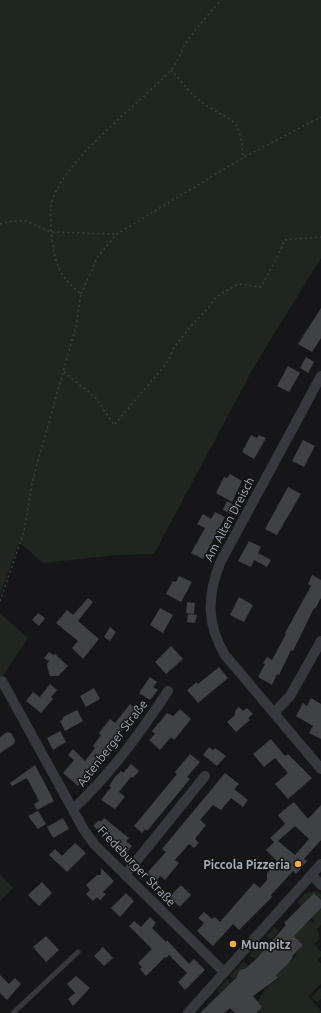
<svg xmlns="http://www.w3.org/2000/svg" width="321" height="1013" viewBox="0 0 321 1013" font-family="Ubuntu,sans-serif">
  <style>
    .green { fill: #1e261f }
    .building { fill: #404145; fill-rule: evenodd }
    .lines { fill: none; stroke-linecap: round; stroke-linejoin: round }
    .path { stroke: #3d3f44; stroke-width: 1.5; stroke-dasharray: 2 3; stroke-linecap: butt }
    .service { stroke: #37383d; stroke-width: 5 }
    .minor { stroke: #37383d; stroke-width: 10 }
    .poi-dot { fill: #f2b134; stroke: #111113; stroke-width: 1.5 }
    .labels { text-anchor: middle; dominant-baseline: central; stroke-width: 3; stroke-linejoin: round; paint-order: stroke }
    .street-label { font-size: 12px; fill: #a8adb8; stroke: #111113 }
    .poi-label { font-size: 12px; font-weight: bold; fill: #a8adb8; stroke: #111113; text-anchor: end }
  </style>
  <rect width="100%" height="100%" fill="#161618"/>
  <path class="green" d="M0 0H321V258L255 365 154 554 116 555 43 563 19 542 0 595Z
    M0 613 28 638 0 680Z
    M0 874 13 888 0 901Z
    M316 891 321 894V900L314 893 301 906 297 902 306 893Z
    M321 908V925L317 929 320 939 314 944 321 952V956L318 960 321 964V984L308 996 321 1011V1013H259L257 1012 262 1007 257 1002 266 988 278 979 272 970 285 967 297 955 294 950 303 945 293 934 310 921 313 923 315 921 311 917Z
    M275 927 279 931 270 940 266 936Z
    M259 944 263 950 255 959 249 955Z
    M244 961 256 976 246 968H242L241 972 233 979 230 976Z
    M227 979 240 993 238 994 229 984 220 993 217 991Z
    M321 988V999L317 1002 311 997Z"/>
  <path class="building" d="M321 308V338L312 352 298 344Z
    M306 357 314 362 308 373 300 368Z
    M288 366 300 373 289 392 277 386Z
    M251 435 257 438 259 435 266 438 254 459 242 452Z
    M303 440 315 446 304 467 292 461Z
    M230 474 242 481 232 502 216 493 224 477 227 478Z
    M288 487 301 494 277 535 265 529Z
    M227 501 236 506 232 514 223 510Z
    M215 512 225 517 203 559 191 553 205 528 197 524 203 514 211 519Z
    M249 541 261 547 258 553 271 560 267 567 254 560 251 567 238 561Z
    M312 575 321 580V598L315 609 314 608 293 651 291 650 279 675 277 674 272 685 258 677 265 664 263 663 267 657 272 660 286 634 285 633 311 586 308 584Z
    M179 576 192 582 181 602 166 594 173 581 176 582Z
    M239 597 253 605 244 622 230 615Z
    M88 598 93 602 78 621 99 639 83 659 72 648 78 641 56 623 67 610 73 615Z
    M187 602 195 603 194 614 186 613Z
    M160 608 173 615 163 633 150 625Z
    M38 613 45 618 39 626 32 620Z
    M188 614 197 615 195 623 187 622Z
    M110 627 116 632 110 641 104 637Z
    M171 646 183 659 166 674 155 662Z
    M49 652 53 655 55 654 68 666 58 676H50L48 670 47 664 49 661 44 658Z
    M219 667 228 678 198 703 187 690 197 682 198 684Z
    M150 677 157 682 153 687 158 690 150 700 139 693Z
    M50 684 57 690 51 697 53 699 41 713 26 701 33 692 40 697Z
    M94 688 100 699 86 707 80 696Z
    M311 698 321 704V739L309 733 313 726 296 716 303 703 307 706Z
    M130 704 140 712 135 718 133 717 130 720 120 733 123 734 88 778 83 783 82 782 78 786 63 773 74 760 68 755 73 749 85 761 95 748 93 746 101 735 99 733 110 719 115 723Z
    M239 707 243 711 247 708 253 714 248 718 250 720 236 732 227 722 235 715V711Z
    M180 709 191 719 174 740 171 737 160 750 149 740 155 734 152 731 167 713 173 716Z
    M77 710 83 721 65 731 60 721 63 719V717Z
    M60 731 66 742 53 750 47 738Z
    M7 732 11 733 15 740 14 744 0 753V737Z
    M271 739 285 756 288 754 312 778 288 799 275 784 288 773 275 758 264 767 253 754Z
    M209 747 213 750 215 748 226 756 217 766 203 755Z
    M190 754 200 762 187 777 190 779 147 831 145 829 142 833 134 826 177 774 175 772Z
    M131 764 139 771 133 778 131 777 119 792 125 797 115 809 101 800 111 787 109 786 115 777 121 771 123 773Z
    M35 765 54 801 37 810 34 804 39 801 27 778 12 786 10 783Z
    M225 773 239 784 234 789 248 800 243 807 231 798 221 810 213 805 200 820 206 825 195 839 199 843 194 848 189 844 175 860 179 863 165 880 160 876 155 882 146 874 166 852 162 849Z
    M294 802 308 819 321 805V840L304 859 307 861 296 874 293 871 271 895 272 897 239 930 233 924 213 946 197 931 204 923 198 918 204 912 212 919 215 917 220 922 254 883 260 888 267 880V873L278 862 266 850 274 842 270 838 285 824 278 815ZM295 826 309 839 295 855 278 841Z
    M38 811 46 824 38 829 28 816Z
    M63 818 69 829 53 838 47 827Z
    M104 818 129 838 126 841 132 846 124 856 113 848 117 843 93 826 99 820 101 822Z
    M75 843 86 853 67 872 49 855 55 849 62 856Z
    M101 868 114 881 103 892 106 894 100 900 97 897 93 901 86 894 90 890 86 885 97 875H101Z
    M42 882 52 893 39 906 28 895Z
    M181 885 191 895 180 907 169 897Z
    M126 893 134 901 120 917 111 908Z
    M314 893 321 900V908L294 936 303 945 292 956 293 957 288 964 276 975 278 978 253 996 262 1007 256 1013H235L230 1008 224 1013H200L236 978 240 970 246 968 255 960 286 925 284 923Z
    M150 917 156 923 152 928 166 942 167 940 189 964 194 959 205 970 185 990 178 982 187 973 169 955 166 958 165 957 146 976 140 969 142 967 138 963 152 949 129 926 134 921 141 927Z
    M46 936 59 950 46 962 33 947Z
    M103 947 113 958 104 966 94 956Z
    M0 975 9 984 15 978 21 984 7 1000 0 993Z
    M76 976 90 988 73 1006 68 999 75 993 67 984Z"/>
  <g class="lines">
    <path class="path" d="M171 70C180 79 188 91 198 99 228 124 240 110 243 157
      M0 224 13 221H26L51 232 117 234
      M81 294 98 256 117 234 244 157 321 117
      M64 372 95 397 114 425 166 364 175 346 192 325 209 307 216 297 238 284 261 287C269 271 279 257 284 240L321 237
      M0 601 24 531 33 479 76 326 81 294C60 276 56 268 52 240 51 229 50 217 51 207 56 165 141 103 170 71 178 63 181 50 188 40 198 26 210 13 221 0"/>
    <path class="service" d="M13 1013 78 952"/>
    <path class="minor" d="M321 376 221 561C207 594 206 624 225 655L321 769
      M2 681 84 830 95 845 224 972
      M274 713 290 696 321 641
      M73 809C110 775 140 733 168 691
      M125 875 205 776
      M312 875 321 885
      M188 1013 321 864"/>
  </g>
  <g class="poi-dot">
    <circle cx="298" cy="864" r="4"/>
    <circle cx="233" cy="944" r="4"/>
  </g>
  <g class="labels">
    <g class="street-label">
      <text transform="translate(229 519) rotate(-62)">Am Alten Dreisch</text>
      <text transform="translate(112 743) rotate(-52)">Astenberger Straße</text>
      <text transform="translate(137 866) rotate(46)">Fredeburger Straße</text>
    </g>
    <g class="poi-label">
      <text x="290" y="864">Piccola Pizzeria</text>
      <text x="241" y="944" text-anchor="start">Mumpitz</text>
    </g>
  </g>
</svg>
